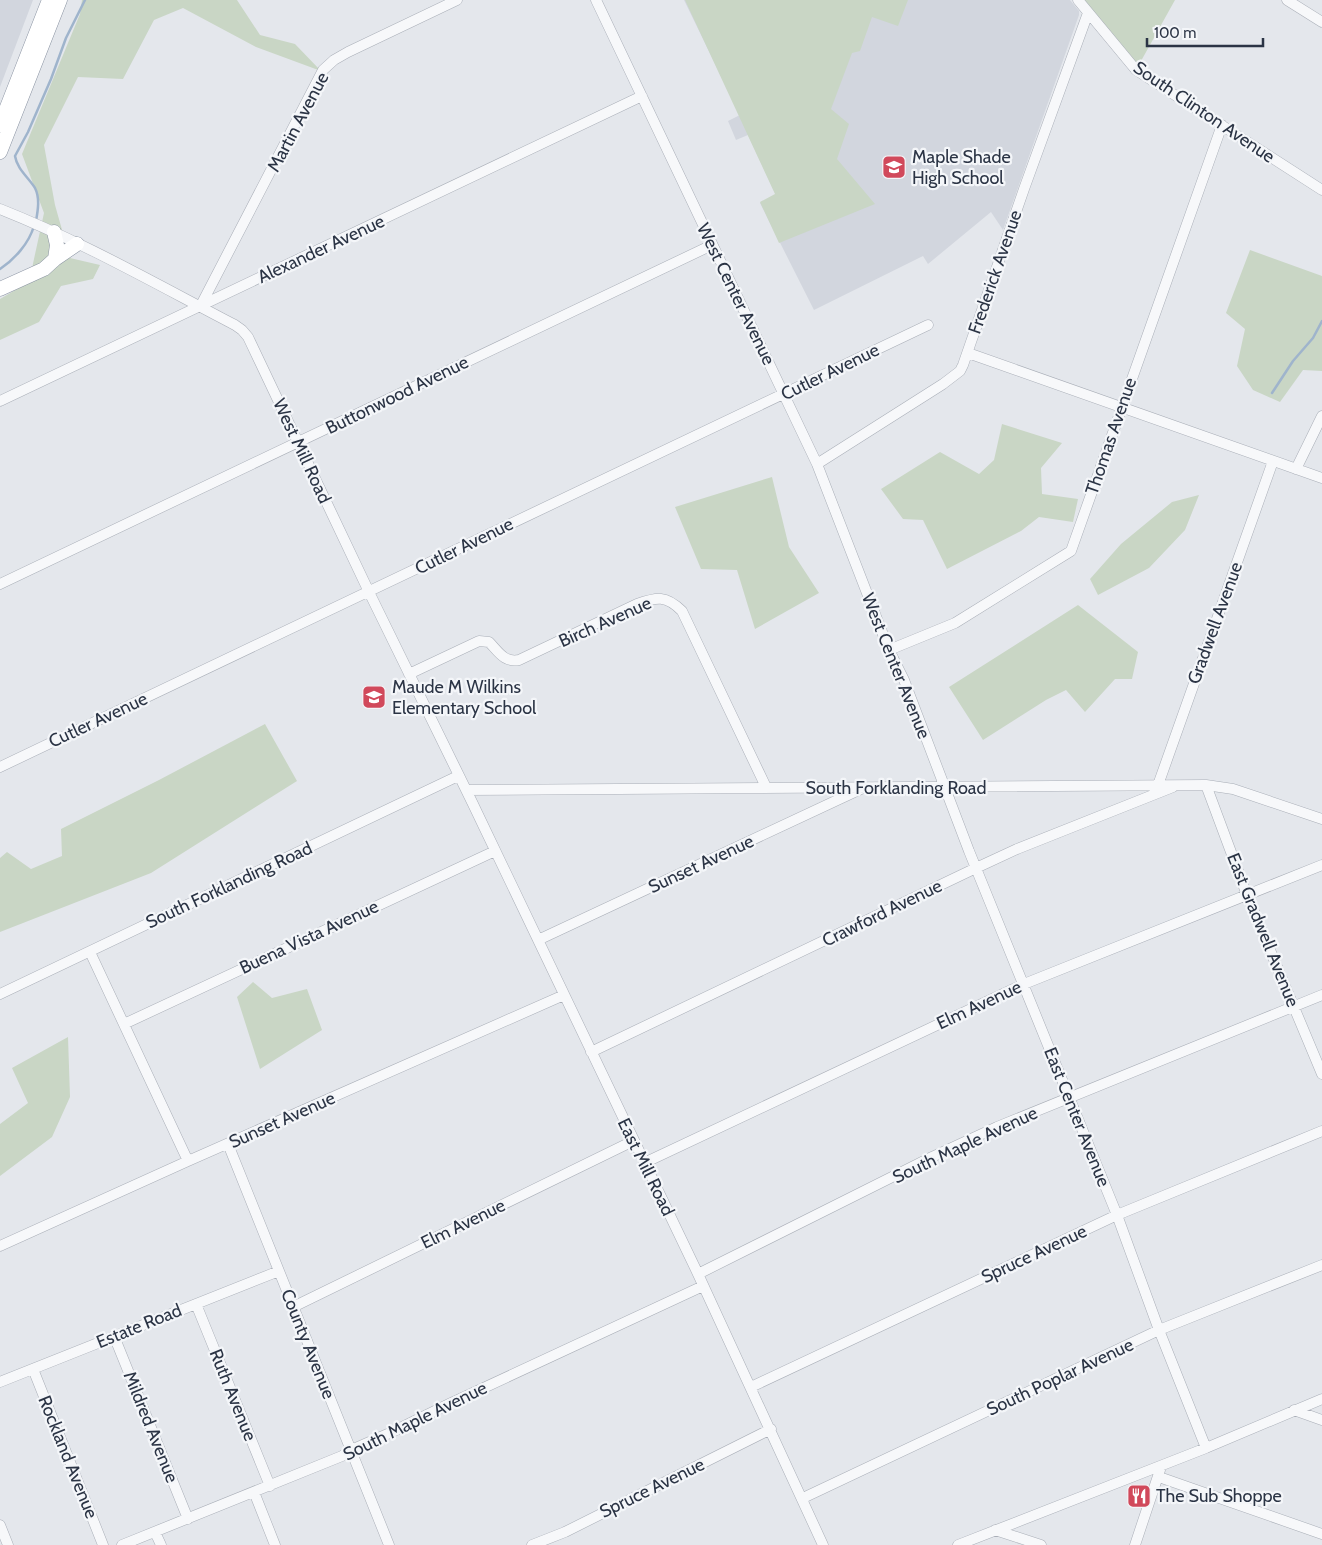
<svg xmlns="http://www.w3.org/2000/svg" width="1322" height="1545" viewBox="0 0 1322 1545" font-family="Cabin,sans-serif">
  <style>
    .built { fill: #d2d6de }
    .green { fill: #c9d6c5 }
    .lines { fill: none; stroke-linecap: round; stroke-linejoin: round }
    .stream { stroke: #9fb4cc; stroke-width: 2.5 }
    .minor-casing { stroke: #a9aeb7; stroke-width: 11 }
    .highway-casing { stroke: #8b94a3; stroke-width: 15 }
    .minor { stroke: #f7f8fa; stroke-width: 10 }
    .highway { stroke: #fff; stroke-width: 14 }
    .labels { text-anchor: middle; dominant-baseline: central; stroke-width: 4.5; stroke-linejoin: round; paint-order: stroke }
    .street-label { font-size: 18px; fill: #2b3445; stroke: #f4f6f9 }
    .poi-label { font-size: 18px; fill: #2b3445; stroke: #f4f6f9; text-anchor: start }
  </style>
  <rect width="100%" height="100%" fill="#e4e7ec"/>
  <path class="built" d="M0 0H33L0 87Z
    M684 0H1070L1079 11V15L1003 230 991 212 928 264 923 256 814 310 760 203 776 195 748 135 736 140 728 121 740 115Z"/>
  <path class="green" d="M82 0H237L260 35 295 44 321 71 256 47 183 8 154 20 123 79 78 77 44 145 55 205 70 258 100 265 93 279 61 286 39 322 0 340V299L29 282 44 213 22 154 80 14Z
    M685 0H908L898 26 872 17 860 51 852 53 831 109 849 124 837 159 875 204 779 243 760 202 775 194Z
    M1078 0H1175L1136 70Z
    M1250 250 1322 276V371L1303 370 1280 402 1253 390 1237 366 1245 329 1226 313Z
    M1002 424 1062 443 1041 468 1042 494 1078 499 1073 522 1039 517 1021 531 947 569 923 520 903 519 881 489 940 452 979 474 994 460Z
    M772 477 789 547 819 593 755 629 737 570 701 569 675 507Z
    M1199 495 1185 530 1149 568 1098 595 1090 579 1121 544 1172 502Z
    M1078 605 1138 652 1132 679H1115L1085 712 1066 690 1046 700 983 740 949 687Z
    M265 724 297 781 151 873 0 932V858L7 852 31 869 62 856 61 829 159 780Z
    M253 982 272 998 307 989 322 1030 260 1069 237 997Z
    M68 1037 70 1097 52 1137 0 1176V1124L28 1103 12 1068Z"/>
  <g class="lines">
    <path class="stream" d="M36 221C38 210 40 198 35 188 28 177 17 169 15 156L28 132 51 79 66 38 85 0
      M0 269C15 259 29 243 34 226
      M1272 393 1293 361 1313 338 1322 321"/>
    <g class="minor-casing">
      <path id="minor" d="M596 0 817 464 889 650 904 680 969 851 1117 1215 1159 1330 1206 1448
        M1078 0 1136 70 1322 190
        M1287 0 1322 22
        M0 209C81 241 158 285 235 325L242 330 248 337 369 592 472 802 698 1274 823 1545
        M201 305 323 70 334 60 348 52 457 0
        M968 353 1322 478
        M0 401 642 96
        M817 464 943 384 960 371 963 365 1024 189 1088 13
        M1296 469 1322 416
        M0 584 712 245
        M889 650 955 623 1071 551 1222 125
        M409 674 479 641 489 642C498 651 504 663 519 660L637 604C657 597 666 595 682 611L766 787
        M0 767 928 325
        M1158 785 1273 461
        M1206 785 1247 895 1322 1074
        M466 790 1206 785 1233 789 1322 819
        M538 940 861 789
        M90 952 188 1161
        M0 994 458 776
        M124 1024 495 851
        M591 1052 976 868 1017 849 1173 787
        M228 1144 389 1545
        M644 1163 1024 984 1322 865
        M0 1246 188 1161 564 995
        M698 1274 932 1157 997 1127 1322 995
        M196 1304 270 1486
        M293 1307 633 1141
        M114 1336 188 1519
        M33 1369 103 1545
        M0 1382 279 1271
        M751 1387 1117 1215 1322 1131
        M1294 1410 1322 1420
        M1159 1477 1322 1534
        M254 1492 275 1545
        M803 1498 1159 1330 1322 1265
        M0 1525 8 1545
        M995 1530 1041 1545
        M155 1532 161 1545
        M122 1545 342 1456 351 1450 392 1432 449 1404 703 1286
        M532 1545 565 1532 771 1429
        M958 1545 1206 1448 1322 1399
        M1135 1545 1160 1470"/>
    </g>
    <g class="highway-casing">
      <path id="highway" d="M0 125 49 0
        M0 152 60 0
        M54 232 57 245 55 259
        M0 289 44 269 55 259 77 244"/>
    </g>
    <use href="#minor" class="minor"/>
    <use href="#highway" class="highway"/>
  </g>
  <defs>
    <g id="school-square" transform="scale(1.25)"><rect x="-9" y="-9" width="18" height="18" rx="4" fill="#d1495b" stroke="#f4f6f9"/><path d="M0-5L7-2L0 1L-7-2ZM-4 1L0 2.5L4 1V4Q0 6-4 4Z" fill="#fff"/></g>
    <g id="restaurant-square" transform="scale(1.25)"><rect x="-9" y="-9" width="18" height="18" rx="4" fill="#d1495b" stroke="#f4f6f9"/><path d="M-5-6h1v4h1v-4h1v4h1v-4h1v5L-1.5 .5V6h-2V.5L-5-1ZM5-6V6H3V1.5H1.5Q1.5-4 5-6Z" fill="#fff"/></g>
  </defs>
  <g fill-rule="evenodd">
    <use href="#school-square" x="894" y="167"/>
    <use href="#school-square" x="374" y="697"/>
    <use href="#restaurant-square" x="1139" y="1496"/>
  </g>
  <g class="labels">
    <g class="street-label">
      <text transform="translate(1204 112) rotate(34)">South Clinton Avenue</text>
      <text transform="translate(298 122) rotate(-62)">Martin Avenue</text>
      <text transform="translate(321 249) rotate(-25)">Alexander Avenue</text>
      <text transform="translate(995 272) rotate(-71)">Frederick Avenue</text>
      <text transform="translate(736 294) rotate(64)">West Center Avenue</text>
      <text transform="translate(830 372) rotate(-26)">Cutler Avenue</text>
      <text transform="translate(397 395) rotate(-26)">Buttonwood Avenue</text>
      <text transform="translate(1111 436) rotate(-71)">Thomas Avenue</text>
      <text transform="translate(302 451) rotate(65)">West Mill Road</text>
      <text transform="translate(464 546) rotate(-26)">Cutler Avenue</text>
      <text transform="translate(605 622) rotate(-24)">Birch Avenue</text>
      <text transform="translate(1215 623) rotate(-70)">Gradwell Avenue</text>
      <text transform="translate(896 666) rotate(68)">West Center Avenue</text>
      <text transform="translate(98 720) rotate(-25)">Cutler Avenue</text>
      <text x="896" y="788">South Forklanding Road</text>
      <text transform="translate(701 864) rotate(-25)">Sunset Avenue</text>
      <text transform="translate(229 885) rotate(-25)">South Forklanding Road</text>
      <text transform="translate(882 913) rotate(-26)">Crawford Avenue</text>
      <text transform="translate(1263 930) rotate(68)">East Gradwell Avenue</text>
      <text transform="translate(309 937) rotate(-25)">Buena Vista Avenue</text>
      <text transform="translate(979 1005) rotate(-25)">Elm Avenue</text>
      <text transform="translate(1077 1117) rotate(68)">East Center Avenue</text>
      <text transform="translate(282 1120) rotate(-24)">Sunset Avenue</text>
      <text transform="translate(965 1145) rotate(-25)">South Maple Avenue</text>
      <text transform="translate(646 1167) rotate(64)">East Mill Road</text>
      <text transform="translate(463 1224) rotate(-26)">Elm Avenue</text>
      <text transform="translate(1034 1254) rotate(-25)">Spruce Avenue</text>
      <text transform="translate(139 1326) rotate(-22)">Estate Road</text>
      <text transform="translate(308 1344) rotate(68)">County Avenue</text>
      <text transform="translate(1060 1377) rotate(-25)">South Poplar Avenue</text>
      <text transform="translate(233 1395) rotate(68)">Ruth Avenue</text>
      <text transform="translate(415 1421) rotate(-26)">South Maple Avenue</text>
      <text transform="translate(151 1427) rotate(68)">Mildred Avenue</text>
      <text transform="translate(68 1457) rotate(68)">Rockland Avenue</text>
      <text transform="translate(652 1488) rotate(-26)">Spruce Avenue</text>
    </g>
    <g class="poi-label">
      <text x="912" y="157">Maple Shade<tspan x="912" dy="21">High School</tspan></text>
      <text x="392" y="687">Maude M Wilkins<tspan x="392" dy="21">Elementary School</tspan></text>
      <text x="1156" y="1496">The Sub Shoppe</text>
    </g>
  </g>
  <path d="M1147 38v8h116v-8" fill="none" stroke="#2b3445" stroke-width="2.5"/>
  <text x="1154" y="38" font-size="15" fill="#2b3445" stroke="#f4f6f9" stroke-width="4" paint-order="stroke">100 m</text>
</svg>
